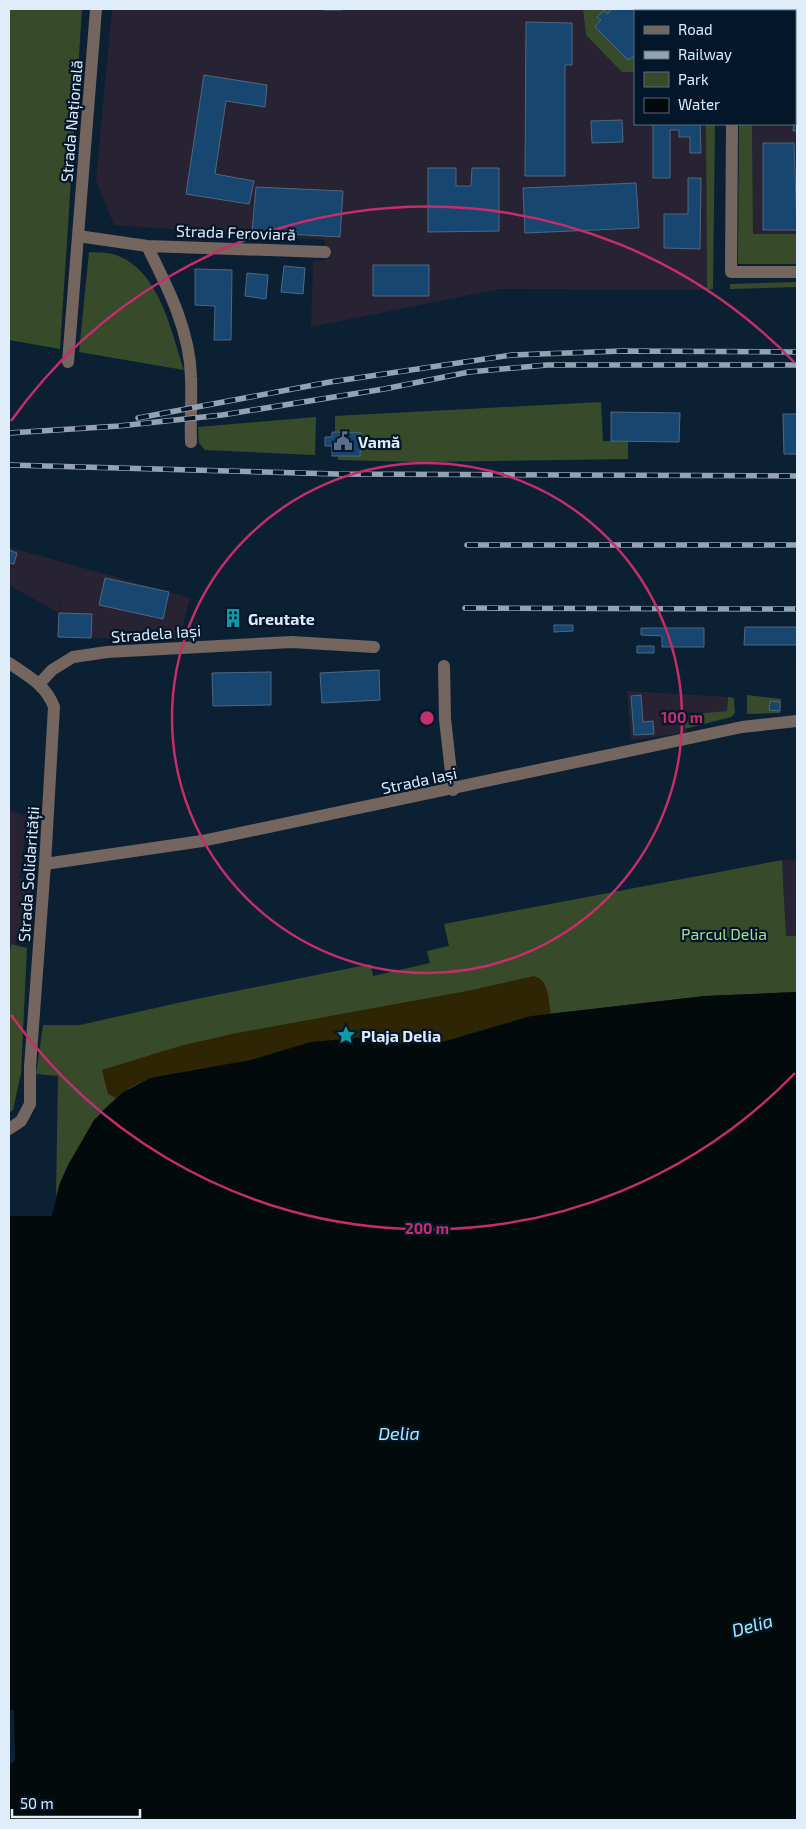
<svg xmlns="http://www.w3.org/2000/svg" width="806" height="1829" viewBox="0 0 806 1829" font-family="'Exo 2',sans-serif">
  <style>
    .commercial { fill: #272333 }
    .industrial { fill: #282332 }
    .green { fill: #374b2a }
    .sand { fill: #2e2504 }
    .water { fill: #020a0c }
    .building { fill: #174671; stroke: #51677f }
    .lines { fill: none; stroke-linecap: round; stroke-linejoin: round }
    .minor { stroke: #74665f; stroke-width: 12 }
    .rail-casing { stroke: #94a3b3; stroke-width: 5.5 }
    .rail { stroke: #03162a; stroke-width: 4; stroke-dasharray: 11; stroke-linecap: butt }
    .ring { fill: none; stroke: #c52d6b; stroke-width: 2.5 }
    .labels { text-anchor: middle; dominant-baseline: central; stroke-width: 4.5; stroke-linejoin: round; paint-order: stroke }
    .street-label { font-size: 16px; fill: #dfecfa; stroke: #03162a }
    .poi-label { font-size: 16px; font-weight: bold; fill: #dfecfa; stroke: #03162a; text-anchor: start }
    .park-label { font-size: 16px; fill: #abdc8b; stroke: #03162a }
    .water-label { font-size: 18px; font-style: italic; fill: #a7ebfc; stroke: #03162a }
    .centre { fill: #c52d6b; stroke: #03162a; stroke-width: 2.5 }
    .ring-label { font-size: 15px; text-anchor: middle; font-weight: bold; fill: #c52d6b; stroke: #03162a; stroke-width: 4.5; stroke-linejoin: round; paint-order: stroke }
  </style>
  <rect width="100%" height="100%" fill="#0c2034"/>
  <path class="commercial" d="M112 9H583L586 35 622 71 635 72V124H706L707 290 500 289 311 327 313 261 325 260V240L114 225 96 180Z
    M795 109H797V234L753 235 752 124H795Z
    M9 547 190 598 179 640 58 637 61 595 59 613 9 585Z
    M627 691 728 697 727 711 685 715 686 733 631 740Z
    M797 859V936H786L782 860Z"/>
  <path class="industrial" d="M9 810 28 817 19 878 34 882 15 945 9 943Z"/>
  <path class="green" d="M9 9H82L60 349 9 340Z
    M583 9H612L607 14 604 10 597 16 601 20 595 27 628 59 635 55V72H622L586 35Z
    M679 9H717V11H676Z
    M706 124H715L713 289 707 290Z
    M739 124H752L753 234H797V264H738Z
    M89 252C98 253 108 252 116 255 160 271 171 331 184 370L79 352Z
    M797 282V287L730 289V284Z
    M601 402 603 441H628V459L418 462 338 460V456H360L361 433H335V416Z
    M316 417 315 455 205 450 199 443 198 427Z
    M747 695 781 699 780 713 747 714Z
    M728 697 734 698 735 713 731 717 685 729V715L727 711Z
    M782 860 786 936H797V992L705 996 531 1016 209 1066 150 1078 122 1093 102 1111 60 1183 56 1196 58 1076 36 1074 43 1025H80L182 1002 371 964 373 976 430 963 427 951 449 946 444 924Z
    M11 944 27 948 21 1073 13 1110 9 1113V962Z"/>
  <path class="sand" d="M534 976C550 980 548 1001 551 1014L531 1016 439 1043 390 1044 379 1038 368 1037 330 1041 251 1060 150 1078 131 1087 116 1098 108 1094 102 1070 180 1046 232 1034 472 990Z"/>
  <path class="water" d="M797 992V1820H9V1766L15 1760 14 1710H9V1216H52L60 1183 68 1165 94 1120 122 1093 150 1078 251 1060 311 1042 368 1037 379 1038 390 1044 439 1043 531 1016 705 996Z"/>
  <path class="building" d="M324 9H342V10H324Z
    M612 9H679L676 11H635V55L628 60 595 27 601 20 597 17 604 10 607 14Z
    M797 16V65L795 63V17Z
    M526 22 572 23V65H565V176H525Z
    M204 75 267 85 265 107 226 101 215 174 254 181 249 204 186 194Z
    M795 112H797V131H793Z
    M622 120 623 142 592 143 591 121Z
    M653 124H700L701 153H690V137H679V130H670V178H653Z
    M763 143H794L797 230H763Z
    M428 168H456V186H471L472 168H499V231L428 232Z
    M688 178H701L700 249 664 248V214H688Z
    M636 183 639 228 525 233 523 188Z
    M256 187 343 191 340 237 252 232Z
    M373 265H429V296H373Z
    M284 266 305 268 303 294 281 292Z
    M195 269 232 270 231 340H214L215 306 195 305Z
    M247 273 268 275 266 299 245 296Z
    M611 412 680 413 679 442 611 441Z
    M783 414H797V454H784Z
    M332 432 361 433 360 456H332V446H325V437H332Z
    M9 550 17 553 14 564 9 563Z
    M105 578 169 592 163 619 99 605Z
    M230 612 239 615 237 623 228 620Z
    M59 613 92 614 91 638 58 637Z
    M554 625H573V631L554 632Z
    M745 627H797V645H744Z
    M641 628H704V647H662V636L641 635Z
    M637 646H654V653H637Z
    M379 670 380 700 322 703 320 673Z
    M271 672V705L213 706 212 673Z
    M641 695 643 722 653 721 654 734 634 735 631 696Z
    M770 701 780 702V711L769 710Z"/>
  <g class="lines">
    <path class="minor" d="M732 11V9
      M732 124 731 272H797
      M78 236 147 246 325 252
      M147 246C167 286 190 330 191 377 192 398 190 420 191 442
      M68 362 96 9
      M9 663C28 676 46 685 54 707L45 864 30 1067V1104L21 1121 9 1129
      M444 666 445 719 453 790
      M40 683 52 670 73 657 107 652 292 642 374 647
      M45 864 202 841 742 727 797 721"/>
    <g class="rail-casing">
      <path id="rail" d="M138 418 330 382 512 355 622 351 797 352
        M9 433 119 426 222 415 384 389 469 372 547 365H797
        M9 465 338 474 797 476
        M467 545H797
        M465 608 797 609"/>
    </g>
    <use href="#rail" class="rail"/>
  </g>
  <g class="ring">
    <circle cx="427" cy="718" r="255"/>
    <path d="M795 1073A511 511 0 0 1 11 1015M11 421A511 511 0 0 1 795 363"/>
  </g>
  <defs>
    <g id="civic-bare" transform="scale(1.5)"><path d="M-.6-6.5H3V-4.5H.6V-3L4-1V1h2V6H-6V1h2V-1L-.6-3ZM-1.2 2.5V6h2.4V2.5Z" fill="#5c6f8a" stroke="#03162a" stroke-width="2.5" paint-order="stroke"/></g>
    <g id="building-bare" transform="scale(1.5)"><path d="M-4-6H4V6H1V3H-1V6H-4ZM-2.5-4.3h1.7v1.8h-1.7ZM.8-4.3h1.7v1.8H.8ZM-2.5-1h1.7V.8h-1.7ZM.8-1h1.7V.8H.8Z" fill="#0f9aa8" stroke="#03162a" stroke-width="2.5" paint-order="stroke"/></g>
    <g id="sight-bare" transform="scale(1.5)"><path d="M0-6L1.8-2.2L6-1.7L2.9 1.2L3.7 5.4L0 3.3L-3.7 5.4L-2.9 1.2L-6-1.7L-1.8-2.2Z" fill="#0f9aa8" stroke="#03162a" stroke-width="2.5" paint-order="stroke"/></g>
  </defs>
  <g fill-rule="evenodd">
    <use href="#civic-bare" x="343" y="441"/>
    <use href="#building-bare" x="233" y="618"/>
    <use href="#sight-bare" x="346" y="1035"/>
  </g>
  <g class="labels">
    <g class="street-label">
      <text transform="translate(71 121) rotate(-85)">Strada Națională</text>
      <text transform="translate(236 232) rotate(2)">Strada Feroviară</text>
      <text transform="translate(156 633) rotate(-4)">Stradela Iași</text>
      <text transform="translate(419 780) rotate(-12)">Strada Iași</text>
      <text transform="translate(28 874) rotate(-86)">Strada Solidarității</text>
    </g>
    <g class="poi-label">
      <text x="358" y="441">Vamă</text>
      <text x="248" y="618">Greutate</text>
      <text x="361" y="1035">Plaja Delia</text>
    </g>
    <g class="park-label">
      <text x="724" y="933">Parcul Delia</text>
    </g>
    <g class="water-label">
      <text x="399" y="1433">Delia</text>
      <text transform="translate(752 1625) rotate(-15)">Delia</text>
    </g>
  </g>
  <circle cx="427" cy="718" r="8" class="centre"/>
  <g class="ring-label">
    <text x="682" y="723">100 m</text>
    <text x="427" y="1234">200 m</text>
  </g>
  <rect width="806" height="1829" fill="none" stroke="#dfecfa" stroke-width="20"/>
  <rect x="634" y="10" width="162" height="115" fill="#03162a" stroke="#5b6c7d"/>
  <rect x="644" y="26" width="25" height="8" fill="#74665f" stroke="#5b6c7d"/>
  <text x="678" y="35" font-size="15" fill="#dfecfa">Road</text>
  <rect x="644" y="51" width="25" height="8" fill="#94a3b3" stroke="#5b6c7d"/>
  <text x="678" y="60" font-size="15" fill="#dfecfa">Railway</text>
  <rect x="644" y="72" width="25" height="15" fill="#374b2a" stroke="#5b6c7d"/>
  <text x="678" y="85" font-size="15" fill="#dfecfa">Park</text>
  <rect x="644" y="98" width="25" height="15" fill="#020a0c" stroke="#5b6c7d"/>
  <text x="678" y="110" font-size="15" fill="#dfecfa">Water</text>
  <path d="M12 1809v8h128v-8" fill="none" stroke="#dfecfa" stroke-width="2.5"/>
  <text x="20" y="1809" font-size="15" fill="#dfecfa" stroke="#03162a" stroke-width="4" paint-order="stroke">50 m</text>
</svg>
